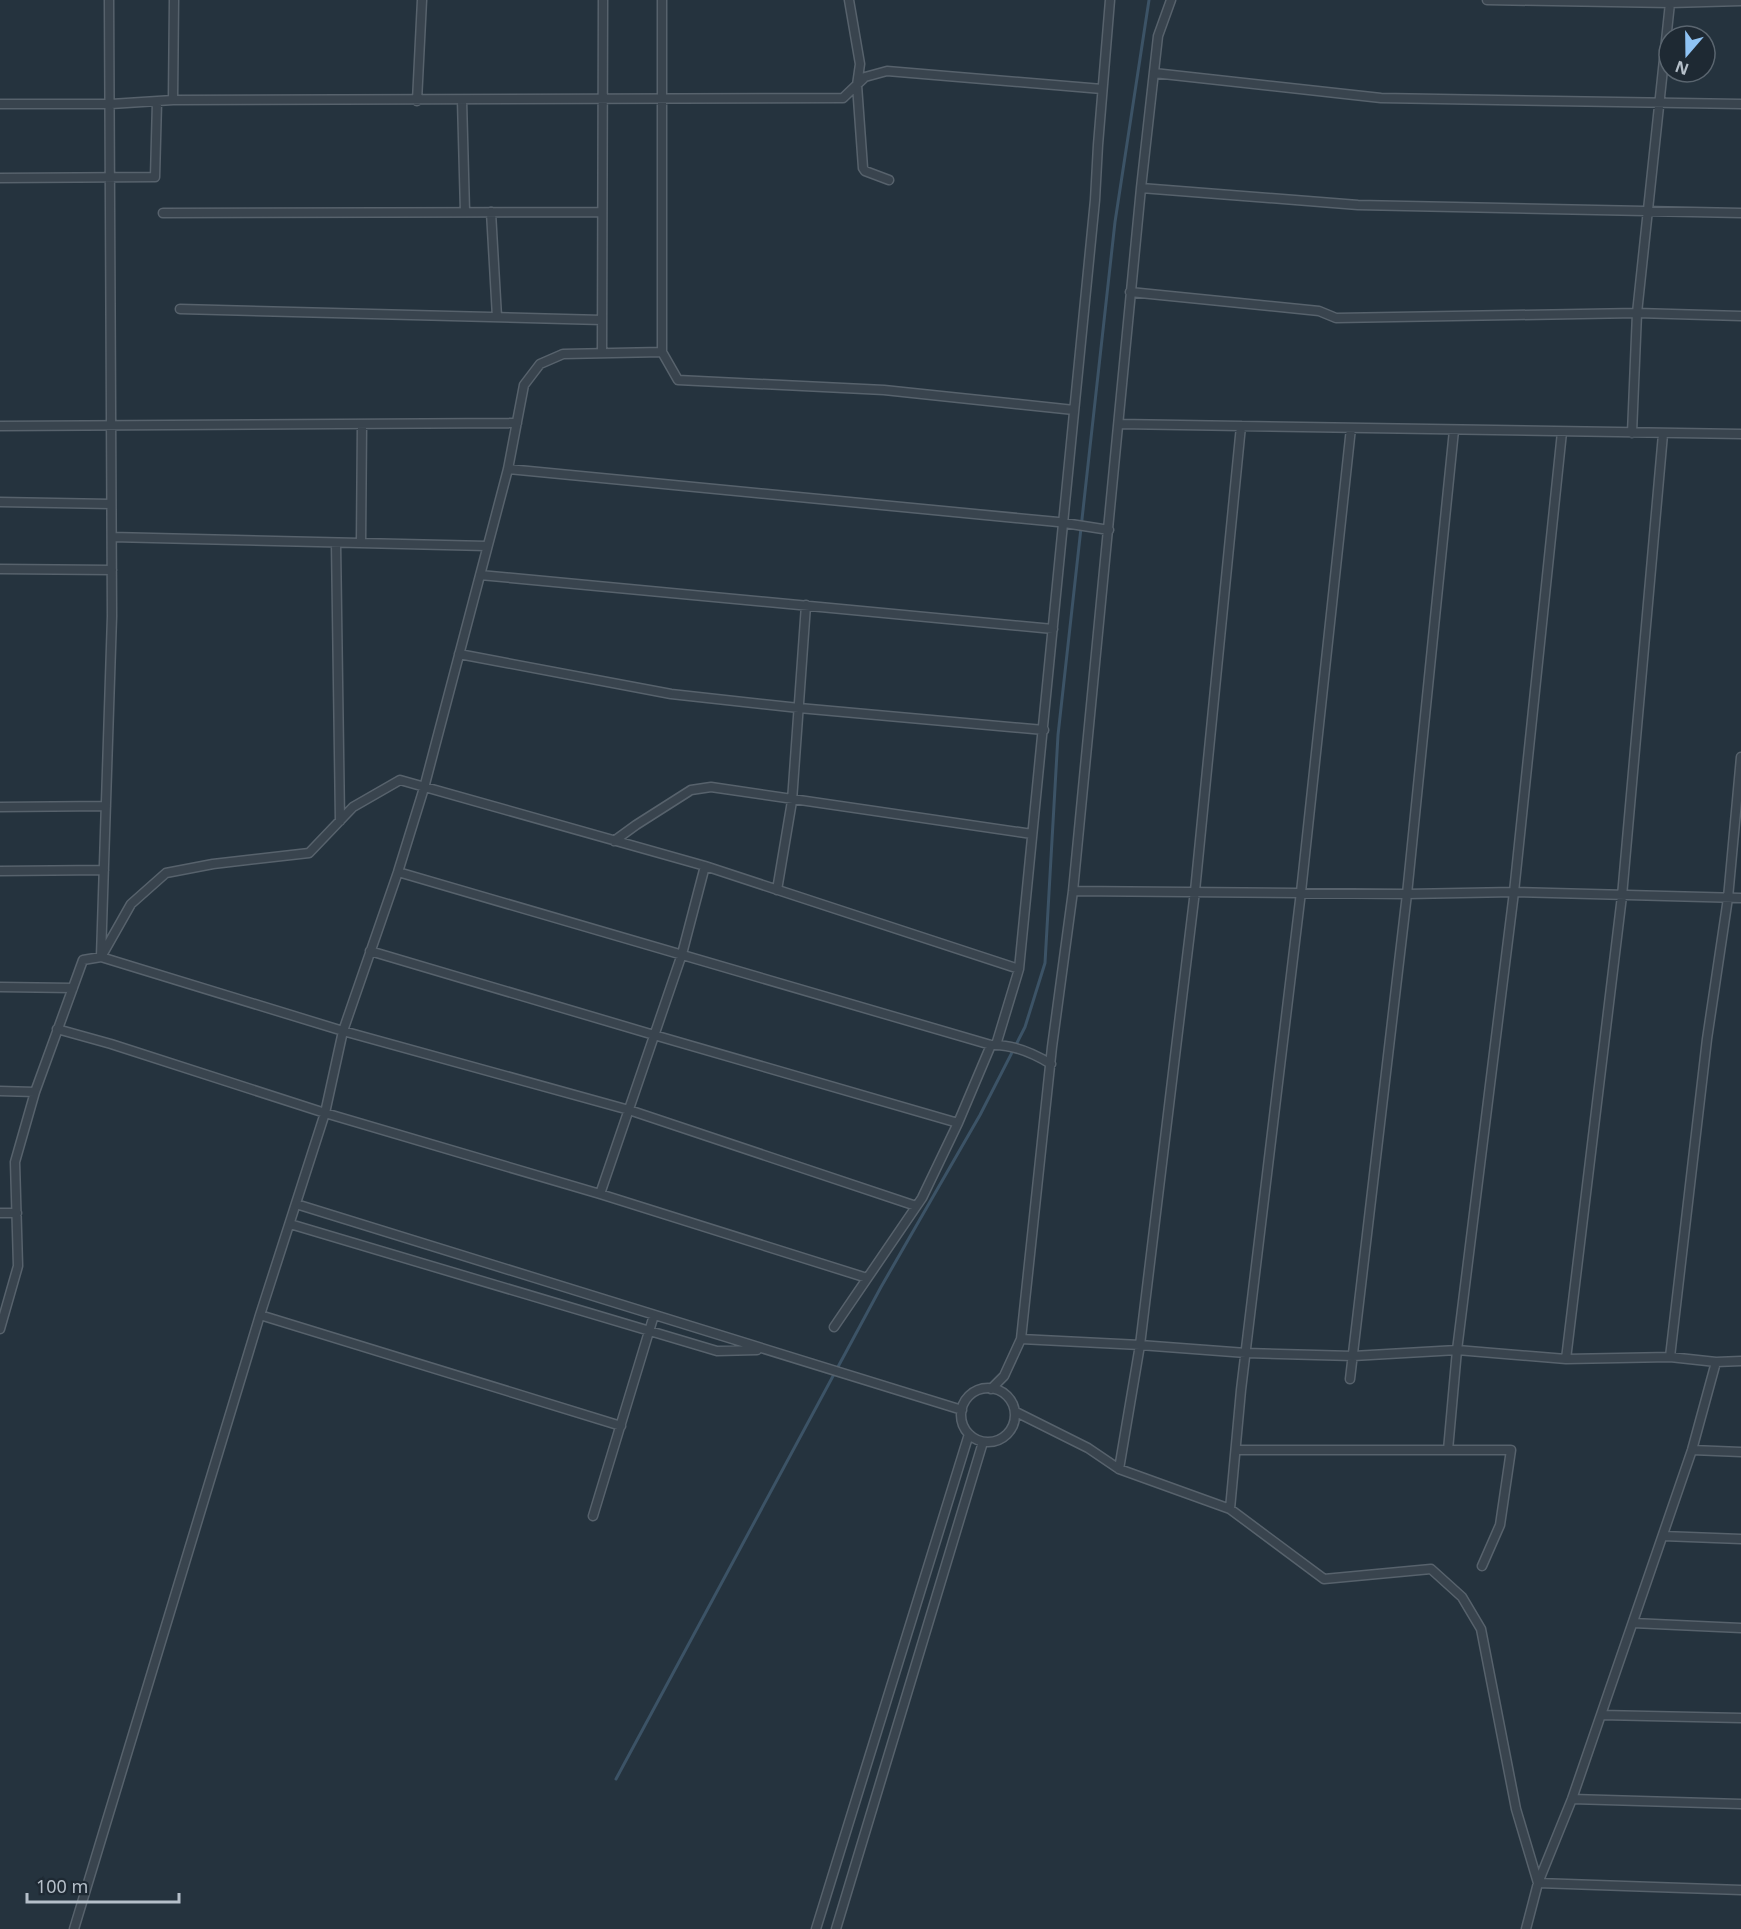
<svg xmlns="http://www.w3.org/2000/svg" width="1741" height="1929" viewBox="0 0 1741 1929" font-family="'Noto Sans',sans-serif">
  <style>
    .lines { fill: none; stroke-linecap: round; stroke-linejoin: round }
    .stream { stroke: #3c5366; stroke-width: 3 }
    .minor-casing { stroke: #57626c; stroke-width: 11 }
    .minor { stroke: #39444e; stroke-width: 8 }
  </style>
  <rect width="100%" height="100%" fill="#25333e"/>
  <g class="lines">
    <path class="stream" d="M616 1779 881 1287 980 1115 1025 1027 1045 963 1058 735 1115 222 1149 0"/>
    <g class="minor-casing">
      <path id="minor" d="M109 0 112 616 101 957 343 1031 629 1110 916 1206
        M662 0V352
        M849 0 860 64 857 85 863 168 865 171 889 180
        M1487 0 1670 3 1741 1
        M1154 73 1381 98 1741 104
        M173 100 174 0
        M462 100 465 212
        M417 101 422 0
        M0 104H111L173 100 843 98 865 77 887 71 1102 89
        M0 178 155 177 157 102
        M1141 188 1358 205 1741 213
        M491 212 497 317
        M163 213 602 212
        M1130 292 1319 311 1336 318 1637 313 1741 316
        M180 309 602 320
        M602 352 603 0
        M1119 424 1741 434
        M0 426 517 423
        M1632 433 1637 313 1670 3
        M508 469 1058 522 1109 530
        M0 502 111 504
        M112 537 487 546
        M336 543 340 821
        M361 543 362 424
        M0 569 112 570
        M480 575 1053 629
        M459 654 671 694 799 708 1044 730
        M0 807 106 806
        M614 841 636 825 691 790 711 787 1032 834
        M0 871 104 870
        M398 872 991 1045C1013 1044 1033 1053 1051 1064
        M777 890 792 801 806 605
        M1073 891 1407 894 1514 892 1741 898
        M370 951 654 1035 958 1123
        M0 987 73 988
        M57 1029 111 1044 325 1113 600 1194 867 1278
        M996 1045 1019 969 1095 200 1098 145 1110 0
        M0 1091 35 1092
        M600 1194 682 954 705 866
        M296 1204 962 1410
        M0 1213H17
        M290 1224 717 1351 757 1350
        M260 1315 621 1426
        M834 1327 922 1198 958 1123 991 1045
        M0 1329 18 1266 15 1162 35 1092 83 960 101 957 131 904 166 873 213 864 309 853 353 807 400 780 705 866 1019 969
        M1021 1339 1140 1345 1246 1353 1353 1356 1457 1350 1566 1359 1670 1357 1716 1362 1741 1361
        M1670 1357 1707 1039 1728 898 1741 757
        M1566 1359 1622 896 1663 434
        M1350 1379 1407 894 1454 430
        M961 1415a27 27 0 1 1 54 0a27 27 0 1 1-54 0Z
        M991 1389 1004 1376 1021 1339 1052 1047 1073 891 1141 188 1158 36 1171 0
        M1016 1412 1088 1448 1119 1469 1230 1509 1324 1579 1431 1569 1462 1597 1481 1629 1516 1809 1538 1883 1741 1890
        M1236 1450H1511L1500 1525 1482 1566
        M1448 1450 1457 1350 1514 892 1562 432
        M1692 1450 1741 1452
        M1119 1469 1140 1345 1195 891 1241 426
        M1230 1509 1241 1390 1301 892 1351 428
        M593 1516 654 1315
        M1663 1536 1741 1539
        M1633 1623 1741 1628
        M1601 1715 1741 1718
        M1572 1799 1741 1804
        M74 1929 260 1315 325 1113 343 1031 398 872 424 788 508 469 524 385 540 364 563 354 662 352 678 380 884 390 1074 410
        M816 1929 969 1434
        M836 1929 983 1442
        M1526 1929 1538 1883 1572 1799 1692 1450 1716 1362"/>
    </g>
    <use href="#minor" class="minor"/>
  </g>
  <g transform="translate(1687 54) rotate(200)"><circle r="28" fill="#1e2933" stroke="#5a656f" stroke-width="1.5"/>
  <path d="M0-4.5L10 22L0 15L-10 22Z" fill="#8fc3f4"/>
  <text y="-9" font-size="16" font-weight="bold" text-anchor="middle" fill="#b5bfc9">N</text>
  </g>
  <path d="M27 1893v9h152v-9" fill="none" stroke="#b5bfc9" stroke-width="3"/>
  <text x="36" y="1893" font-size="18" fill="#b5bfc9" stroke="#1e2933" stroke-width="4.5" paint-order="stroke">100 m</text>
</svg>
